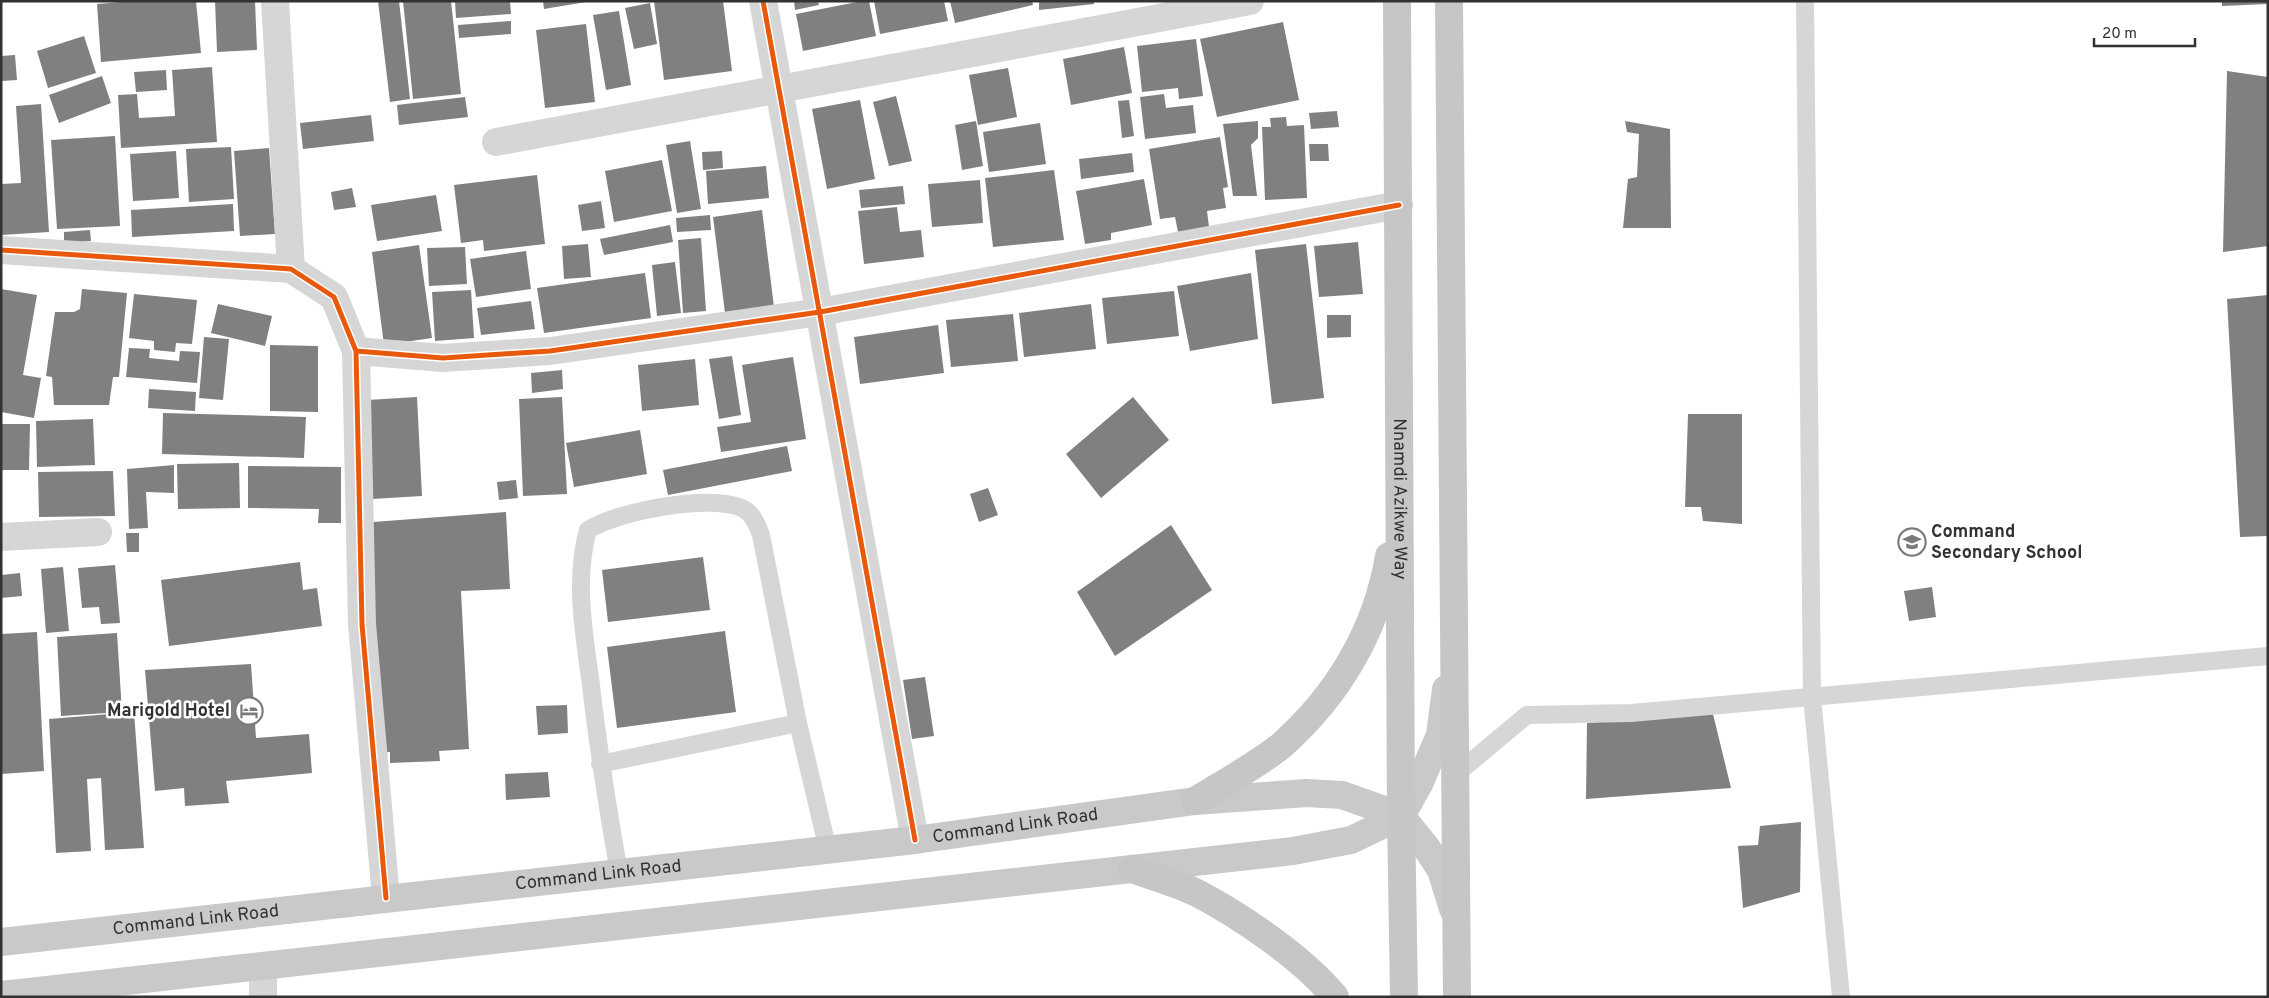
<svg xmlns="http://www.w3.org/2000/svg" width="2269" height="998" viewBox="0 0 2269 998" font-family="Overpass,sans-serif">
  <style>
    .building { fill: #808080 }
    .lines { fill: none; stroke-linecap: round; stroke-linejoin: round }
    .service { stroke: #d6d6d6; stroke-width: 18 }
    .minor { stroke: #d6d6d6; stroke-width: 28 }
    .primary { stroke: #c9c9c9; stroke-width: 28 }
    .trunk { stroke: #c6c6c6; stroke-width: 28 }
    .cycleway-casing { stroke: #fff; stroke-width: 8 }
    .cycleway { stroke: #e8590c; stroke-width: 5 }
    .labels { text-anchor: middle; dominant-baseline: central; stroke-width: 5; stroke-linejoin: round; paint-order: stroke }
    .street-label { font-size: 18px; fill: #323232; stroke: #fff }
    .poi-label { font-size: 18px; font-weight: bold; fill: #323232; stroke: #fff; text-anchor: start }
  </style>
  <rect width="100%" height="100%" fill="#fff"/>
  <path class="building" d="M133 1H196L201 53 101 62 97 4Z
    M215 1H255L257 50 217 52Z
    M378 1H399L410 99 390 102Z
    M403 1H451L461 94 413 99Z
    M455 1H510L511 14 456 18Z
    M543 1H586V2L544 9Z
    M654 1H723L732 71 664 80Z
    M794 1H818L819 5 795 10Z
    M862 1H869L876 36 803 51 796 14Z
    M874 1H944L948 21 880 34Z
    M950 1H1032L1033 5 955 23Z
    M1039 1H1094V4L1039 10Z
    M2222 1H2268V4L2222 6Z
    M650 3 657 44 634 49 625 8Z
    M619 11 631 85 606 90 593 15Z
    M511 21V34L459 38 458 25Z
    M1283 22 1299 100 1217 117 1200 39Z
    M586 24 595 102 545 108 536 30Z
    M84 36 96 73 48 88 37 51Z
    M1196 39 1203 96 1179 99 1178 88 1142 92 1137 46Z
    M1124 47 1132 93 1071 105 1063 59Z
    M15 55 17 80 2 81 1 56Z
    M212 67 217 142 121 148 118 95 137 94 139 118 175 116 172 70Z
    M1008 68 1017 117 978 125 969 75Z
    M166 70 167 90 136 92 134 72Z
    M2227 71 2268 77V246L2223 252Z
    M102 76 111 103 59 123 49 95Z
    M1164 94 1166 108 1193 105 1196 133 1145 139 1140 97Z
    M896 96 912 161 889 166 873 102Z
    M465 97 468 117 399 125 397 105Z
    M860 100 875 179 827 189 812 109Z
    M1129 100 1134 136 1122 138 1118 101Z
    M41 104 49 232 1 235V184L21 183 16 106Z
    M1337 111 1339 127 1311 129 1309 113Z
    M371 115 374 141 303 149 300 123Z
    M1286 117 1287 126 1304 125 1307 198 1265 200 1262 127H1271L1270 118Z
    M976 121 983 166 962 170 955 125Z
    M1258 121V138L1251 145 1257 196H1233L1223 124Z
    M1625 121 1670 129 1671 228H1623L1628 179 1637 177 1639 134 1627 132Z
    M1040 123 1046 164 989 172 983 132Z
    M115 136 120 226 57 229 51 140Z
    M1220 137 1228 187 1223 188 1226 208 1207 211 1209 227 1178 232 1175 217 1160 219 1149 149Z
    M690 141 701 209 677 213 666 145Z
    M1309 144H1328L1329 161H1310Z
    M231 147 234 199 189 202 186 149Z
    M269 148 275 234 240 236 234 151Z
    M176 151 179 198 133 201 130 154Z
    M722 151 723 168 703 170 702 152Z
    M1132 153 1134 172 1081 179 1079 159Z
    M662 160 672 211 614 222 605 171Z
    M766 166 769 198 708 204 706 171Z
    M1054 170 1064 240 993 247 985 178Z
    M537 175 545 244 484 251 483 240 461 243 454 185Z
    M1144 179 1152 225 1111 233V240L1085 244 1076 191Z
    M980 180 983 223 932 227 928 184Z
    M903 186 905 204 861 208 859 190Z
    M352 188 356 207 334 210 331 192Z
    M436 195 442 231 377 241 371 205Z
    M601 201 605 228 582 231 578 205Z
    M233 204 234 231 132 237 131 210Z
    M897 207 900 232 921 230 924 257 864 264 858 211Z
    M762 210 774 307 725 313 713 217Z
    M710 215 711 230 677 232 676 218Z
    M670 225 673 242 604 255 600 239Z
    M90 230 91 241 64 243V232Z
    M701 238 706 311 683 313 678 240Z
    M1358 242 1363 294 1319 297 1314 246Z
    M588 244 591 277 564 279 562 246Z
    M1306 244 1324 398 1272 404 1255 250Z
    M419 245 432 338 384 345 372 252Z
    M465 247 467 284 429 286 427 248Z
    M526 251 531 289 476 297 470 259Z
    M675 262 681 313 657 316 652 265Z
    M645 273 651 318 544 333 537 288Z
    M1251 273 1258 339 1190 351 1177 286Z
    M1 289 37 295 23 375 41 378 34 418 1 412Z
    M82 289 127 293 119 377H113L109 405H54L52 377 46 376 55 312H74L80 309Z
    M471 290 474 338 435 341 432 292Z
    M1174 291 1179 336 1107 344 1102 298Z
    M134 294 197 300 192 344 176 343 175 352 154 350V341L129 338Z
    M2268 295V536L2240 537 2227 299Z
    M531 301 535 329 481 335 477 308Z
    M218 304 272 316 265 346 211 333Z
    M1091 304 1096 349 1024 357 1019 313Z
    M1013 314 1018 361 951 367 946 320Z
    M1327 315H1351V337L1327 338Z
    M938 325 944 373 860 384 854 337Z
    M204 337 229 339 223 400 199 398Z
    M270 345 318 346V412L270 411Z
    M129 348 150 349 149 358 179 361 180 351 200 352 197 383 126 377Z
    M732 356 741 415 719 419 709 359Z
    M793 357 806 439 721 452 717 427 751 422 742 365Z
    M695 359 699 405 642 411 638 365Z
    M562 370 563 389 532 393 531 373Z
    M149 389 196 392 195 411 148 408Z
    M417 397 422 496 372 499 367 400Z
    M562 397 567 494 523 496 519 399Z
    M1133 397 1169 440 1101 498 1066 454Z
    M163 413 306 417 304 458 162 454Z
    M1688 414H1742V524L1703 521 1701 507H1685Z
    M93 419 95 465 37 467 36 421Z
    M1 424H30L29 470H1Z
    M640 430 647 474 574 487 566 443Z
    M787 446 792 471 668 495 663 470Z
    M239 463 240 508 178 509 177 464Z
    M174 465V493L146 492 148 528 129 529 127 469Z
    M248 466 341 467V523H318L319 509 248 508Z
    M113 471 115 516 39 517 38 472Z
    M516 480 518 498 499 500 497 482Z
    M988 488 998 515 979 522 970 494Z
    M506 512 510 589 461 591 469 749 439 751 440 761 390 763V752L376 753 373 522Z
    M1171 525 1212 590 1115 656 1077 592Z
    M126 533H139V552H127Z
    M703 557 710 610 608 622 602 570Z
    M300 562 303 590 317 588 322 626 169 646 161 580Z
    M115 565 120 623 101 624 99 607 82 608 78 568Z
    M63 567 69 631 46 633 41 569Z
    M20 573 22 596 1 598V575Z
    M1932 587 1936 617 1909 621 1904 591Z
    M725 631 736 712 617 728 607 647Z
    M37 632 44 771 1 774V634Z
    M117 633 122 712 61 716 57 637Z
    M251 664 256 738 309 734 312 773 226 781 229 803 185 806 184 788 155 791 145 670Z
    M925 677 934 736 912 739 903 680Z
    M567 705 568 733 538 735 536 706Z
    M134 712 144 848 105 850 101 778 87 779 91 851 56 853 49 719Z
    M1713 714 1731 788 1586 799 1587 723Z
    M548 772 550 797 506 800 505 774Z
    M1801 822 1800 892 1743 908 1738 846 1758 845 1760 826Z"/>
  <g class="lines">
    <path class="service" d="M1805 1 1812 697 1841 997
      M600 764 798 723
      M1454 776 1527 715 1631 713 2268 656
      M619 873C608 810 598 748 591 685 584 634 574 579 588 530 618 511 709 494 742 508 753 513 757 525 761 535L798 723 828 850"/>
    <path class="minor" d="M275 1 291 269
      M763 1 915 840
      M496 142 1250 1
      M1 250 291 269 334 297 356 351 362 624 386 898
      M356 351 443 358 550 351 820 312 1399 205
      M1 537 98 532
      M263 966V997"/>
    <g class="primary">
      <path id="s1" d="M1 942 915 840 1195 801 1306 793 1342 795 1401 816 1426 847 1441 870 1453 909"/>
      <path d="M1 995 1293 851 1351 840 1401 816 1419 784 1440 735 1446 689"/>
    </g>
    <g class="trunk">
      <path id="s2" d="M1397 1 1401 816 1404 997"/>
      <path d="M1449 1 1457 997"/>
      <path d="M1195 801C1221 785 1259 764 1282 745 1338 695 1377 630 1389 556"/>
      <path d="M1132 869C1153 877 1177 883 1197 893 1241 916 1303 958 1335 997"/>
    </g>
    <g class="cycleway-casing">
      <path id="cycleway" d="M763 1 915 840
        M1 250 291 269 334 297 356 351 362 624 386 898
        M356 351 443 358 550 351 820 312 1399 205"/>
    </g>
    <use href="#cycleway" class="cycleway"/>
  </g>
  <defs>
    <g id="school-ring" transform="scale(1.4375)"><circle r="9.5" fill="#fff" stroke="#7a7a7a" stroke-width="1.5"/><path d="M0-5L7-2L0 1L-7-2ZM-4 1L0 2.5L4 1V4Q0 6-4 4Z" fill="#7a7a7a"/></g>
    <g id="hotel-ring" transform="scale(1.4375)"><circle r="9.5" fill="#fff" stroke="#7a7a7a" stroke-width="1.5"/><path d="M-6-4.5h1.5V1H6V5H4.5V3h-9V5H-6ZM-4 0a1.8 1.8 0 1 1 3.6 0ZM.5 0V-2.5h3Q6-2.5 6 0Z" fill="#7a7a7a"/></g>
  </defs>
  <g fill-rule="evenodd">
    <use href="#school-ring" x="1912" y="542"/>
    <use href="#hotel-ring" x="249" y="711"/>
  </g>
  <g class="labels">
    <g class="street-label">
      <text stroke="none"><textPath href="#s2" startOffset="498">Nnamdi Azikwe Way</textPath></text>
      <text stroke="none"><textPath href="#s1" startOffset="1021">Command Link Road</textPath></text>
      <text stroke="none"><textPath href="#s1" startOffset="601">Command Link Road</textPath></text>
      <text stroke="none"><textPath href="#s1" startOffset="196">Command Link Road</textPath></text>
    </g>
    <g class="poi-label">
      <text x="1931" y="532">Command<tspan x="1931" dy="21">Secondary School</tspan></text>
      <text x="230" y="711" text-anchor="end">Marigold Hotel</text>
    </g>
  </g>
  <rect width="2269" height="998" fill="none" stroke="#323232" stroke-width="5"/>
  <path d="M2094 38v8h101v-8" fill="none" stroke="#323232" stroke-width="2.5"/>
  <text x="2102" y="38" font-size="15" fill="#323232" stroke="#ffffff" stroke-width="4" paint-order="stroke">20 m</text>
</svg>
